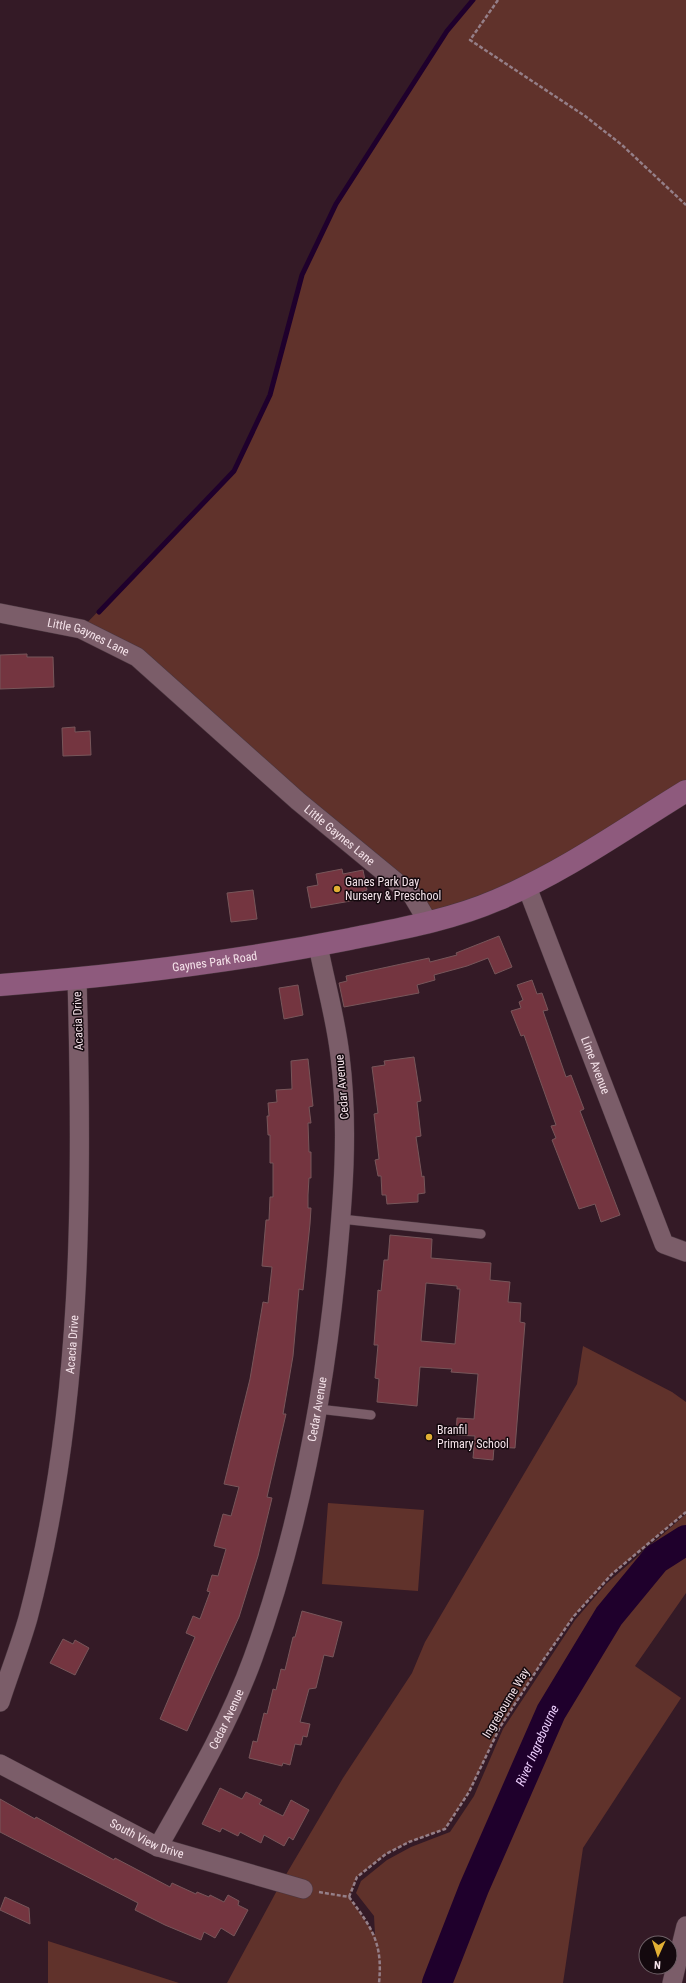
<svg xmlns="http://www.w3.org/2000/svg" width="686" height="1983" viewBox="0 0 686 1983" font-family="'Roboto Condensed',sans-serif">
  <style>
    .green { fill: #60322b }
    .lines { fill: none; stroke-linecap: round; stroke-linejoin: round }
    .stream { stroke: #1f002c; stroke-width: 5 }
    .river { stroke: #1f002c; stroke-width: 30 }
    .building { fill: #743540; stroke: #77565a; fill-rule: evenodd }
    .lane-casing { stroke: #4a363f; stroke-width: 10 }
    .street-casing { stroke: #4a363f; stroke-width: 20 }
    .secondary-casing { stroke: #4a363f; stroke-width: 23 }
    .path { stroke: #957f88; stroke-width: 2.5; stroke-dasharray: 4 2; stroke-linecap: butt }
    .lane { stroke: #7b5d69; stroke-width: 9 }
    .street { stroke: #7b5d69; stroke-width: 19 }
    .secondary { stroke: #8e5a7d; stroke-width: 22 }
    .poi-dot { fill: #e1af34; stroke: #14090e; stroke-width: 1.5 }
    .labels { text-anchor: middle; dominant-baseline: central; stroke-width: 3; stroke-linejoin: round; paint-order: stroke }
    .street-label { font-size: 12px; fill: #f5e3ea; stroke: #14090e }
    .poi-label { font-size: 12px; fill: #f5e3ea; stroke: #14090e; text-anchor: start }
    .water-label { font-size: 13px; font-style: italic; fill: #edcefd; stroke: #14090e }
  </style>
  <rect width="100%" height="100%" fill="#341a26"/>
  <path class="green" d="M473 0H686V792L565 866 428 922 137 657 81 629 234 471 270 395 302 275 336 204 447 31Z
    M583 1346 672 1392 686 1402V1512L612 1574 574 1616 542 1662 500 1727 469 1792 445 1829 409 1842 386 1854 357 1877 349 1897 375 1935 374 1916 356 1893 361 1881 387 1860 411 1847 450 1832 474 1796 503 1729 575 1620 606 1584 686 1514V1593L635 1666 681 1698 583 1848 563 1983H227L281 1883 343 1778 412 1673 425 1642 577 1384Z
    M328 1503 424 1510 418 1591 322 1584Z
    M48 1941 179 1983H48Z"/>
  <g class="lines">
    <path class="stream" d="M99 612 234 471 270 395 302 275 336 204 447 31 473 0"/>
    <path class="river" id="s1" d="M437 1983 474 1888 551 1712 609 1616 656 1559 686 1540"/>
  </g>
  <path class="building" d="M27 654V657H53L54 687 0 689V655Z
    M75 727V732L90 731 91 755 63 756 62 728Z
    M342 869 343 874 363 870 367 890 361 892 362 899 311 908 307 887 318 885 316 874Z
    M253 890 257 919 231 922 227 893Z
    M499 936 512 967 495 974 488 958 467 966 434 975 435 980 417 985 419 993 344 1007 339 983 347 981 346 976 429 958 430 962 457 955 456 953Z
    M532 980 537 994 542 993 548 1010 543 1011 566 1077 571 1075 584 1109 580 1111 620 1215 601 1222 595 1204 579 1209 552 1140 556 1138 551 1126 556 1125 524 1035 521 1036 511 1011 521 1008 519 1002 523 1000 517 985Z
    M298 985 303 1015 284 1019 279 988Z
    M414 1057 421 1101 417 1102 421 1136 416 1137 422 1177 424 1176 425 1193 418 1194V1202L387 1204 386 1195H382L381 1176H378L375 1160 379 1159 374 1114 378 1113 372 1067 385 1065 384 1061Z
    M308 1059 313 1106 309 1107 311 1123H308L309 1152H311V1178H309L308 1195V1208H311L310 1224 303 1290 299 1289 293 1356 283 1414H286L267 1497 272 1498 258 1556 239 1617 187 1731 160 1719 195 1637 186 1633 193 1616 200 1619 210 1592 207 1591 212 1575 218 1576 226 1549 214 1546 223 1514 231 1516 239 1487 224 1484 250 1379 263 1302 268 1303 272 1267 262 1266 266 1220H269L270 1197H273V1163H270V1135H268L267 1116H269L268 1103 277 1102 276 1090 292 1089 291 1061Z
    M390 1235 432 1239 431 1258 491 1263 490 1280 510 1282 508 1302 521 1303 520 1322 525 1323 515 1448 494 1447 493 1460 473 1458 475 1436 456 1435 457 1418 474 1419 478 1374 451 1372 452 1369 420 1367 417 1406 377 1402 379 1379 375 1378 378 1345H374L378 1290 381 1291 384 1260H388ZM426 1283 457 1286V1289H460L455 1344 421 1341Z
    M302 1611 342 1622 333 1657 324 1655 316 1688 309 1689 300 1722 310 1724 307 1737 303 1736 301 1745 295 1744 290 1765 283 1763 282 1766 249 1758 253 1741 257 1742 264 1713 267 1714 273 1689 276 1690 281 1669 285 1670 293 1637H295Z
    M63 1639 73 1644 75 1640 89 1648 75 1675 50 1663Z
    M220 1788 242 1799 246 1792 262 1800 259 1804 283 1816 291 1800 309 1810 293 1840 289 1837 284 1846 264 1835 261 1843 240 1832 238 1836 222 1828 220 1832 202 1824Z
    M0 1799 35 1819 36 1817 114 1860 115 1858 170 1887 172 1883 196 1894 197 1892 209 1897 210 1895 224 1902 228 1895 239 1901 238 1905 248 1910 234 1936 221 1928 215 1938 204 1932 201 1940 165 1925 135 1910 138 1903 0 1832Z
    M5 1897 29 1908 30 1924 0 1910Z"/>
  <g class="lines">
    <g class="lane-casing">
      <path id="lane" d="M341 1219 481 1234
        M318 1409 371 1415"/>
    </g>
    <g class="street-casing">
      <g id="street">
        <path id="s2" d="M0 613 81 629 137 657 298 801 412 895 428 922"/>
        <path id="s3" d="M527 887 664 1244 686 1252"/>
        <path id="s4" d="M0 1702C9 1674 20 1646 28 1618 83 1411 83 1192 77 979"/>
        <path id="s5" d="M0 1764 158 1847 303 1889"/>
        <path id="s6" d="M158 1847C193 1785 229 1724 253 1658 298 1534 323 1402 336 1272 343 1200 349 1128 340 1056 336 1019 325 982 318 945"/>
        <path d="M672 1983 686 1926"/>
      </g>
    </g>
    <g class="secondary-casing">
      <g id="secondary">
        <path id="s7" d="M0 985C117 976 234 962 350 939 399 929 451 920 497 900 564 872 624 829 686 791"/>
      </g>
    </g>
    <path class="path" d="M498 0 470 40 585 116 622 145 686 205
      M319 1892 349 1897C372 1928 383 1943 379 1983
      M349 1897 357 1877 386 1854 409 1842 445 1829 469 1792 500 1727 542 1662 574 1616 612 1574 686 1512"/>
    <use href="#lane" class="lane"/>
    <use href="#street" class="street"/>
    <use href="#secondary" class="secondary"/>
  </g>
  <g class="poi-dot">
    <circle cx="337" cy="889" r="4"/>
    <circle cx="429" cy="1437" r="4"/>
  </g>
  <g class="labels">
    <g class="street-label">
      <text stroke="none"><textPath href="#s2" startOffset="92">Little Gaynes Lane</textPath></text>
      <text stroke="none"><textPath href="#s2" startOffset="415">Little Gaynes Lane</textPath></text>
      <text stroke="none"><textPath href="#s7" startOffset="216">Gaynes Park Road</textPath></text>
      <text transform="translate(78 1021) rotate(-92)">Acacia Drive</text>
      <text stroke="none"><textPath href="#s3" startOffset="191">Lime Avenue</textPath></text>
      <text transform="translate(342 1087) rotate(-95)">Cedar Avenue</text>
      <text stroke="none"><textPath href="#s4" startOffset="366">Acacia Drive</textPath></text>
      <text stroke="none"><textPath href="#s6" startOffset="469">Cedar Avenue</textPath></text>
      <text transform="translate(506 1703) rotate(-59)">Ingrebourne Way</text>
      <text stroke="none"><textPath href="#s6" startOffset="145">Cedar Avenue</textPath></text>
      <text stroke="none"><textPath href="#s5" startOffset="165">South View Drive</textPath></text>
    </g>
    <g class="poi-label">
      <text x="345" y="882">Ganes Park Day<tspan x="345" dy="14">Nursery &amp; Preschool</tspan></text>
      <text x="437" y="1430">Branfil<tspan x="437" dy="14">Primary School</tspan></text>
    </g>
    <g class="water-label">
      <text stroke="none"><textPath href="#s1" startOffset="258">River Ingrebourne</textPath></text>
    </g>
  </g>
  <g transform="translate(658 1955) rotate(183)"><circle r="19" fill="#14090e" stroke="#6e6066"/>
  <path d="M0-3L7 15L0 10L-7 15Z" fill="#e1af34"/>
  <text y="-6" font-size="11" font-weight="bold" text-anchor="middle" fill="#f5e3ea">N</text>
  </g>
</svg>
